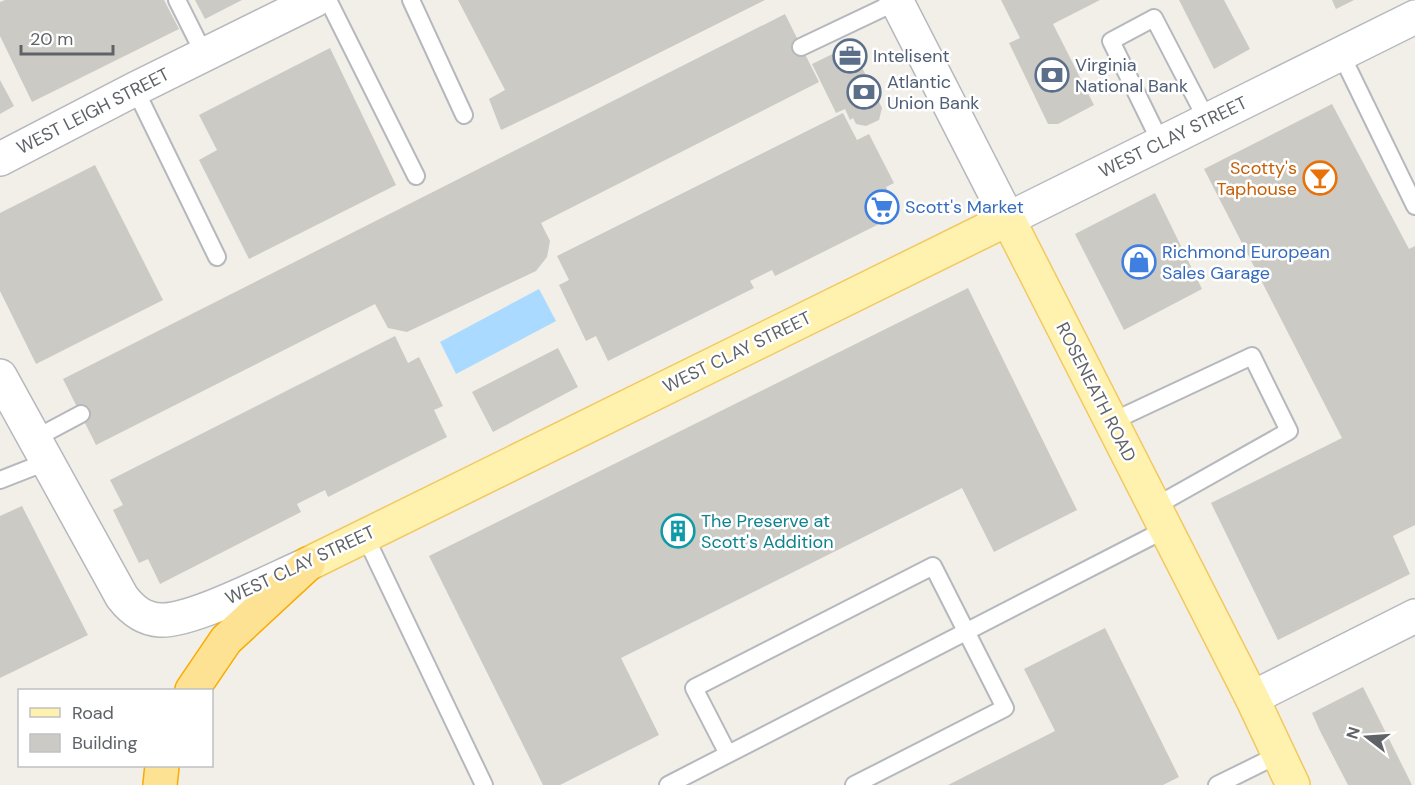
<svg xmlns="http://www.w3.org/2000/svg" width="1415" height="785" viewBox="0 0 1415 785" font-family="'DM Sans',sans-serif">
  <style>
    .water { fill: #aadaff }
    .building { fill: #cccac5 }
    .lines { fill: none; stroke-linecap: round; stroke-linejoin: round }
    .lane-casing { stroke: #b5b8bc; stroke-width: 20 }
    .street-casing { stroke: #b5b8bc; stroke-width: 36 }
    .secondary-casing { stroke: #b6babf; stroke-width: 36 }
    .primary-casing { stroke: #f2c960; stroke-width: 36 }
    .highway-casing { stroke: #f9ab00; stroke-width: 36 }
    .lane { stroke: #fff; stroke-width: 16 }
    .street { stroke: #fff; stroke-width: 33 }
    .secondary { stroke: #fff; stroke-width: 33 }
    .primary { stroke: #fff2af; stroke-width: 33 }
    .highway { stroke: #fde293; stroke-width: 33 }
    .labels { text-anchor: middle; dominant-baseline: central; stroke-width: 5; stroke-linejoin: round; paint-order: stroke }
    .service-label { font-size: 18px; fill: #4e5e75; stroke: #fff; text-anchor: start }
    .street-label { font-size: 18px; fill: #5f6368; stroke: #fff }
    .food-label { font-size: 18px; fill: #c56008; stroke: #fff; text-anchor: end }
    .shop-label { font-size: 18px; fill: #366cbe; stroke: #fff; text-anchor: start }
    .culture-label { font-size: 18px; fill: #0d838f; stroke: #fff; text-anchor: start }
  </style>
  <rect width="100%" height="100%" fill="#f1efe8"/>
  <path class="water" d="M539 289 556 321 456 374 440 342Z"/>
  <path class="building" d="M5 0H164L179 29 32 102 0 36V2Z
    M195 0H242L205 19Z
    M458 0H765L589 88 501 130 489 99 505 90Z
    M1001 0H1100L1053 24 1094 105 1058 124H1048L1009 43 1020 38Z
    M1179 0H1224L1250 49 1214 69Z
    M1332 0H1354L1336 9Z
    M785 14 819 82 541 223 550 241 547 257 536 271 407 332 388 328 375 304 96 445 63 379Z
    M851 45 882 108 879 120 866 126 856 124 853 118 850 120 845 109 836 113 812 64Z
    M330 48 396 185 249 259 199 160 217 150 199 115Z
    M0 80 14 106 0 114Z
    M1332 104 1409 249 1415 246V525L1393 536 1410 574 1278 640 1211 503 1342 438 1204 169Z
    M843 113 857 140 869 134 894 183 886 187 899 214 775 276 772 270 750 281 754 288 608 361 596 336 586 341 559 285 569 280 557 256Z
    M95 165 163 300 36 364 0 291V213Z
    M1155 193 1202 289 1124 330 1075 234Z
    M968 288 1077 510 994 552 962 488 621 658 659 735 560 785H543L429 556Z
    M395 336 408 363 419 357 443 406 434 410 447 437 328 497 325 490 297 504 301 512 160 584 148 559 139 563 113 510 123 505 110 480Z
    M558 348 578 387 493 432 472 392Z
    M22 506 88 635 0 678V516Z
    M1105 628 1179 777 1163 785H948L1055 731 1024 669Z
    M1363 687 1412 785H1348L1321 733 1312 713Z"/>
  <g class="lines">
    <g class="lane-casing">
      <path id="lane" d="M177 0 204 54
        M328 0 416 176
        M411 0 464 115
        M801 47 900 0
        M1341 54 1415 206
        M135 89 217 257
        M1161 143 1111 41 1154 18 1207 120
        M1111 422 1252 356 1289 431 1154 507
        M34 439 81 414
        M0 480 46 462
        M365 536 484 785
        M728 754 694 688 933 566 1005 708 854 785
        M668 785 1166 529
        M1217 785 1278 755"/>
    </g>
    <g class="street-casing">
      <path id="street" d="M896 0 1008 219
        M0 159 135 89 315 0
        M0 376 122 597C132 610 143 619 160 620 191 622 272 580 304 566"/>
    </g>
    <g class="secondary-casing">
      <path id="secondary" d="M1008 219 1415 17
        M1252 698 1415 616"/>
    </g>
    <g class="primary-casing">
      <path id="primary" d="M308 564 1008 219 1252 698 1293 785"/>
    </g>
    <g class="highway-casing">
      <path id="highway" d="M192 690 226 640 308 564
        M160 785 162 766"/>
    </g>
    <use href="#lane" class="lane"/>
    <use href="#street" class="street"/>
    <use href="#secondary" class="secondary"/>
    <use href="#primary" class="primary"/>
    <use href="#highway" class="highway"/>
  </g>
  <defs>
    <g id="office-ring" transform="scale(1.725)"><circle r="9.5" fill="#fff" stroke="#5c6f8a" stroke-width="1.5"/><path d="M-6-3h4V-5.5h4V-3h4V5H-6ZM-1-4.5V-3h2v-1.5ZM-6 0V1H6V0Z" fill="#5c6f8a"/></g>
    <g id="bank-ring" transform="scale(1.725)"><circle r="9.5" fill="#fff" stroke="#5c6f8a" stroke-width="1.5"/><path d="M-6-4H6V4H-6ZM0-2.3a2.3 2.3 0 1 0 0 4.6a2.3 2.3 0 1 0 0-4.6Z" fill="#5c6f8a"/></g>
    <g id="bar-ring" transform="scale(1.725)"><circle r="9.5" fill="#fff" stroke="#e8710a" stroke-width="1.5"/><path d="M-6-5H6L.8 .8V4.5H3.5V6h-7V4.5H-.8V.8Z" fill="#e8710a"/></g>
    <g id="supermarket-ring" transform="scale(1.725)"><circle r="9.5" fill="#fff" stroke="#3f7fe0" stroke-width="1.5"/><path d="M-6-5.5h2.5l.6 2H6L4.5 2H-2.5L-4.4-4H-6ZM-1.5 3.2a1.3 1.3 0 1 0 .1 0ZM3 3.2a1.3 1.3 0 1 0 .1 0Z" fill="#3f7fe0"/></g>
    <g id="shop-ring" transform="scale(1.725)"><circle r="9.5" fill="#fff" stroke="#3f7fe0" stroke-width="1.5"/><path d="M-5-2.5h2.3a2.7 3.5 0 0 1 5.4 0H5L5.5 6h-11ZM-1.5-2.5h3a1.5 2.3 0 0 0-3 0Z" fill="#3f7fe0"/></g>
    <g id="building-ring" transform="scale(1.725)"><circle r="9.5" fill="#fff" stroke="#0f9aa8" stroke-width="1.5"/><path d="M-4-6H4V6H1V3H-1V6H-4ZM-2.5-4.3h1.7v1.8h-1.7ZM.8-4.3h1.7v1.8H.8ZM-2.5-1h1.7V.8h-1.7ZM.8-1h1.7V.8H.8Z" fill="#0f9aa8"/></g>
  </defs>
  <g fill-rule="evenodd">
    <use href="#office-ring" x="850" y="56"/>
    <use href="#bank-ring" x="1052" y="75"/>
    <use href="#bank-ring" x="864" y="92"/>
    <use href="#bar-ring" x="1320" y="178"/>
    <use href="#supermarket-ring" x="882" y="207"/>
    <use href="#shop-ring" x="1139" y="262"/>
    <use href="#building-ring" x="678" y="531"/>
  </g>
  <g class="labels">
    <g class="service-label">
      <text x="873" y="56">Intelisent</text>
      <text x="1075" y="65">Virginia<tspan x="1075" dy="21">National Bank</tspan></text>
      <text x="887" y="82">Atlantic<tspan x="887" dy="21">Union Bank</tspan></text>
    </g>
    <g class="street-label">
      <text transform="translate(93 111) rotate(-27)">WEST LEIGH STREET</text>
      <text transform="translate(1173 137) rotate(-26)">WEST CLAY STREET</text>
      <text transform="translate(737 352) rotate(-26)">WEST CLAY STREET</text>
      <text transform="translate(1096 392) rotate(63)">ROSENEATH ROAD</text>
      <text transform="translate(300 565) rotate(-25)">WEST CLAY STREET</text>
    </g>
    <g class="food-label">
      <text x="1297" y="168">Scotty's<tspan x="1297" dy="21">Taphouse</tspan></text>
    </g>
    <g class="shop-label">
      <text x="905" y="207">Scott's Market</text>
      <text x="1162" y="252">Richmond European<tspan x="1162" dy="21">Sales Garage</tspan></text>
    </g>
    <g class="culture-label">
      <text x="701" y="521">The Preserve at<tspan x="701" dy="21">Scott's Addition</tspan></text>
    </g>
  </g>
  <rect x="18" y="689" width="195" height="78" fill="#ffffff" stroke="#bfc1c3" stroke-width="1.5"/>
  <rect x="30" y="708" width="30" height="9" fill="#fff2af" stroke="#bfc1c3" stroke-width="1.5"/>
  <text x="72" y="719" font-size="18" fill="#5f6368">Road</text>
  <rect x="30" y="734" width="30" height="18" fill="#cccac5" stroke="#bfc1c3" stroke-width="1.5"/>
  <text x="72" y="749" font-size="18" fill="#5f6368">Building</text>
  <g transform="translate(1367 737) rotate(287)" stroke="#ffffff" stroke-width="4.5" paint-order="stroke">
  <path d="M0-4.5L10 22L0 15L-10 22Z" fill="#5f6368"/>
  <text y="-9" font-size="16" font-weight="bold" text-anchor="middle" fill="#5f6368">N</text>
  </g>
  <path d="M21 45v9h92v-9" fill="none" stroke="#5f6368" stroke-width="3"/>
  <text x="30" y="45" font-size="18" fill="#5f6368" stroke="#ffffff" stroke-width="4.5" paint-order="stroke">20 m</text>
</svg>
